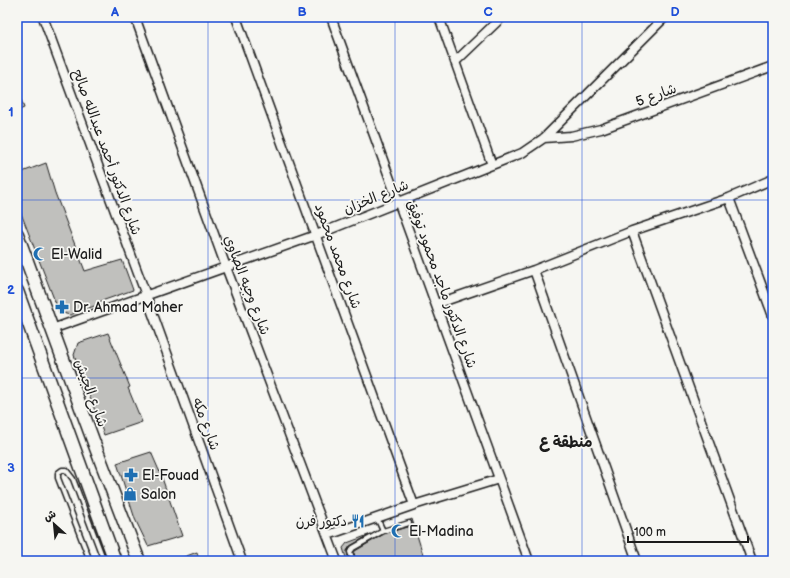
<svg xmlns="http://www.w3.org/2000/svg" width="790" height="578" viewBox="0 0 790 578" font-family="'Balsamiq Sans','Playpen Sans Arabic',sans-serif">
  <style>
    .building { fill: #c0c0bd; stroke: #1c1c1c }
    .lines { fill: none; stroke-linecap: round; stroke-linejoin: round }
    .lane-casing { stroke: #1c1c1c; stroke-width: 7 }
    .street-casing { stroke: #1c1c1c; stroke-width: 11 }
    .secondary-casing { stroke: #1c1c1c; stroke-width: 15 }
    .lane { stroke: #f6f6f2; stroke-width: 4 }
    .street { stroke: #f6f6f2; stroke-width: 8 }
    .secondary { stroke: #f6f6f2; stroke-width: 12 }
    .grid { fill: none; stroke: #1d4ed8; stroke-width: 1; stroke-opacity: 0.55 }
    .labels { text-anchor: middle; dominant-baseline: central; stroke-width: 3.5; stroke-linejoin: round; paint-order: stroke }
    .street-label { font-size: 14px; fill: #1c1c1c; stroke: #f6f6f2 }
    .poi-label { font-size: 14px; fill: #1c1c1c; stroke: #f6f6f2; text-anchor: start }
    .neighbourhood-label { font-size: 15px; font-weight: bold; fill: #1c1c1c; stroke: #f6f6f2 }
    .neatline { fill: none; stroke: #1d4ed8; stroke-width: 1.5 }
    .grid-label { font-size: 13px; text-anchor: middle; font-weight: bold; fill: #1d4ed8 }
  </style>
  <rect width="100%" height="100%" fill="#f6f6f2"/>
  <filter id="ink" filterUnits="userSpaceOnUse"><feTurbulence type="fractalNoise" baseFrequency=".025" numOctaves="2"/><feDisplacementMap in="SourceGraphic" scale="8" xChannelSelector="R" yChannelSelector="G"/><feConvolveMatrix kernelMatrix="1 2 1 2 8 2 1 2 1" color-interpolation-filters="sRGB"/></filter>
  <g filter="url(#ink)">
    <path class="building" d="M17 91H18L24 108 17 111Z
      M46 163 55 193 85 271 122 260 133 290 96 303 97 305 70 315 59 312 17 203V174Z
      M108 333 130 387 128 388 142 422 104 435 74 355 78 343Z
      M151 452 161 475 182 536 148 546 135 519 117 463Z
      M412 519 425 561H356L354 553 355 551 384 534 410 526 412 522 410 520Z
      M371 534 350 546 347 551 349 561H347L343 548 347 543Z
      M197 552 199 561H174Z"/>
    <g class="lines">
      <g class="lane-casing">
        <path id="lane" d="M377 518 383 531
          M90 561 58 478V473L62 470H66L73 479 104 561
          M353 561 350 552 353 548 383 531 409 523"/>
      </g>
      <g class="street-casing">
        <path id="street" d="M43 17 146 295 242 561
          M135 17 226 267 337 561
          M236 17 414 505
          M331 17 529 561
          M439 17 492 165
          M455 62 502 17
          M544 138 571 136 601 129 773 66
          M729 198 773 316
          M632 231 752 561
          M534 270 637 561
          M436 304 534 270 632 231 729 198 773 179
          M52 329 316 235 522 153 544 138 665 17
          M328 535 414 505 499 479"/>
      </g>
      <g class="secondary-casing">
        <path id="secondary" d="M17 234 94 443 139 561
          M17 291 115 561"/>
      </g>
      <use href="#lane" class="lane"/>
      <use href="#street" class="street"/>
      <use href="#secondary" class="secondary"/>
    </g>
  </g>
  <path class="grid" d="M208 17V561M395 17V561M582 17V561M17 200H773M17 378H773"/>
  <defs>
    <g id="mosque-bare" transform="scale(1.08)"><path d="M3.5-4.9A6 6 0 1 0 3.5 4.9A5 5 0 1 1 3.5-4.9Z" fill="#1f6fb2" stroke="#f6f6f2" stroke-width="2.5" paint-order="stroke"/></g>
    <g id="pharmacy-bare" transform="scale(1.08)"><path d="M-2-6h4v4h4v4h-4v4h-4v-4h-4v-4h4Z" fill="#1f6fb2" stroke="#f6f6f2" stroke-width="2.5" paint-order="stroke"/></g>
    <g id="shop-bare" transform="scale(1.08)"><path d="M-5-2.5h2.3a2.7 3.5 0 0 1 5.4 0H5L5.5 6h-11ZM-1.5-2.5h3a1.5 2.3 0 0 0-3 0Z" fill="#1f6fb2" stroke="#f6f6f2" stroke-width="2.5" paint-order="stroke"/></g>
    <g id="restaurant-bare" transform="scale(1.08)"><path d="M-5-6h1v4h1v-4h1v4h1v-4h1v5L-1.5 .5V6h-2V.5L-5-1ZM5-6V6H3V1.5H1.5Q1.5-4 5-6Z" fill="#1f6fb2" stroke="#f6f6f2" stroke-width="2.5" paint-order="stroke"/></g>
  </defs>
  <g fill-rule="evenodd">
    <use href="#mosque-bare" x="40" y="254"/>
    <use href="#pharmacy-bare" x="62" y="307"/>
    <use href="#pharmacy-bare" x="131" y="475"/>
    <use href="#shop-bare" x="130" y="494"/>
    <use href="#restaurant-bare" x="358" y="521"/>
    <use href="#mosque-bare" x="398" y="531"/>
  </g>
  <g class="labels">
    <g class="street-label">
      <text transform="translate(656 95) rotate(-20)">شارع 5</text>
      <text transform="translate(107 152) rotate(70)">شارع الدكتور أحمد عبدالله صالح</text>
      <text transform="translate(376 197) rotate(-22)">شارع الخزان</text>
      <text transform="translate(338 256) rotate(70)">شارع محمد محمود</text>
      <text transform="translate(442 284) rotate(70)">شارع الدكتور ماجد محمود توفيق</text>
      <text transform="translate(247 285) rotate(69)">شارع وجيه الصاوي</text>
      <text transform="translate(91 393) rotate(70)">شارع الجيش</text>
      <text transform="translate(206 424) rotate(70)">شارع مكه</text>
    </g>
    <g class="poi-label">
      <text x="51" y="254">El-Walid</text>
      <text x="73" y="307">Dr. Ahmad Maher</text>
      <text x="142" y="475">El-Fouad</text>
      <text x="141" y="494">Salon</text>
      <text x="347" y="521" text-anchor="end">دكتور فرن</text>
      <text x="409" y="531">El-Madina</text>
    </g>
    <g class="neighbourhood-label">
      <text x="566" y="442">منطقة ع</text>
    </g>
  </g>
  <rect width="790" height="578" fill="none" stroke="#f6f6f2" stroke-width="44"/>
  <g transform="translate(54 524) rotate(333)" stroke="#f6f6f2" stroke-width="3" paint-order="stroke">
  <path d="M0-3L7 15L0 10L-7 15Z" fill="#1c1c1c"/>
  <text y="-6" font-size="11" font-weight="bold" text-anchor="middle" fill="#1c1c1c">ش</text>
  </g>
  <path d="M628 536v6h120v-6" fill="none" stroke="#1c1c1c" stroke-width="2"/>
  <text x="634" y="536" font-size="12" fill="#1c1c1c" stroke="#f6f6f2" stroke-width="3" paint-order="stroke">100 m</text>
  <rect x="22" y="22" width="746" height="534" class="neatline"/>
  <g class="grid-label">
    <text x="115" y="16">A</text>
    <text x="302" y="16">B</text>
    <text x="488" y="16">C</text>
    <text x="675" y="16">D</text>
    <text x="11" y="116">1</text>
    <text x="11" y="294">2</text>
    <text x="11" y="472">3</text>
  </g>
</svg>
